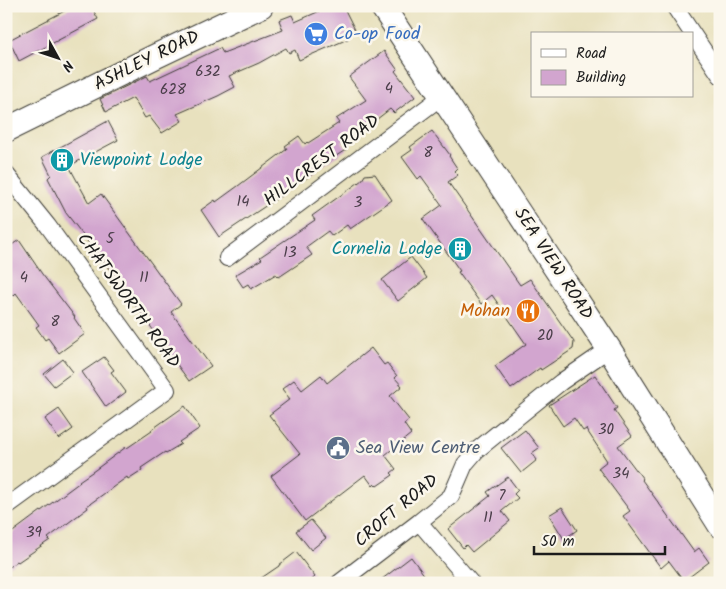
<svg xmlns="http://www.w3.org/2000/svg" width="726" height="589" viewBox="0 0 726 589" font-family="Kalam,sans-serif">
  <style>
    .building { fill: #d2a5cf }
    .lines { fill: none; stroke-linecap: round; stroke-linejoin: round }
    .minor-casing { stroke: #3b3a34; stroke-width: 18 }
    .secondary-casing { stroke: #3b3a34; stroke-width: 26 }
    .minor { stroke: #fff; stroke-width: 16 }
    .secondary { stroke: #fff; stroke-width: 24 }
    .labels { text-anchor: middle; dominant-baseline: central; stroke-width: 5; stroke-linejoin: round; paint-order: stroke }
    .number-label { font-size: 15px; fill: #4a3e49 }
    .shop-label { font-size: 18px; fill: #366cbe; stroke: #fbf7ec; text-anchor: start }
    .street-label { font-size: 18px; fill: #1c1c1c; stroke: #fbf7ec }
    .culture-label { font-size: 18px; fill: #0d838f; stroke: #fbf7ec; text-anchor: start }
    .food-label { font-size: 18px; fill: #c56008; stroke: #fbf7ec; text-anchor: end }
    .service-label { font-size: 18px; fill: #4e5e75; stroke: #fbf7ec; text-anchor: start }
  </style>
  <rect width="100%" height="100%" fill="#fbf7ec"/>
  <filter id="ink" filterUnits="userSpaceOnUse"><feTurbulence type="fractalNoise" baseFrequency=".02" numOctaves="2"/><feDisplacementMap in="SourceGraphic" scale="10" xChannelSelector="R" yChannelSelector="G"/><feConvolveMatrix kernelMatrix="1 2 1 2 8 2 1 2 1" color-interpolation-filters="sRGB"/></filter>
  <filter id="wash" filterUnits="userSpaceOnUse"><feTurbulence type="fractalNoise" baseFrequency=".0096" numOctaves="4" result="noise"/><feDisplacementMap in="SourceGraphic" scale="20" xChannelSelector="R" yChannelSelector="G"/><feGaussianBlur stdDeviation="1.12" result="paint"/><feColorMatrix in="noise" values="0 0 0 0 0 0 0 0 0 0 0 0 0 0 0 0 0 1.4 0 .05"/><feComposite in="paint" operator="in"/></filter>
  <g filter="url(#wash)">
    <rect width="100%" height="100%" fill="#e8e1be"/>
    <g id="blocks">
      <path class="building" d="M74 6H91L98 19 19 61 9 40Z
        M331 6H343L356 32 346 36 348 39 299 60 295 50 289 53 286 48 259 63 229 76 235 87 218 96 177 114 182 121 162 133 149 116 145 118 133 98 106 112 100 99 147 76 150 81 220 48 223 53 283 30 279 20 292 15 295 22Z
        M384 51 397 69 395 71 415 97 394 113 390 109 368 126 342 142 347 149 333 158 305 179 304 177 281 194 282 195 219 237 201 210 215 200 216 202 238 186 287 149 285 146 299 136 305 144 307 142 308 143 339 123 336 119 366 100 349 77Z
        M108 121 118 140 69 166 89 203 101 194 181 304 171 312 211 366 189 381 167 351 168 350 151 327 112 275 113 274 66 213 48 178 51 175 42 157Z
        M432 131 450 155 449 156 457 168 454 171 458 175 448 182 520 285 530 279 574 342 573 349 541 370 540 368 511 389 495 366 526 344 492 295 481 304 458 272 460 271 423 219 442 205 421 176 418 179 402 157 412 150 410 147Z
        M375 174 392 200 350 229 347 225 332 236 328 231 306 247 312 255 279 277 276 274 251 289 248 284 243 287 235 275 262 259 260 257 315 220 312 216 362 180 365 175Z
        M19 240 42 274 75 317 74 318 85 334 59 353 48 338 45 340 36 327 39 325 16 293 13 296 6 286V249Z
        M411 257 427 278 398 301 382 280Z
        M371 348 384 365 387 363 397 376 395 378 402 386 390 396 409 420 404 424 411 434 385 455 396 469 391 473 393 475 377 486 375 484 373 486 365 475 305 521 271 476 300 454 269 415 290 399 282 389 294 380 302 390 321 375 327 383Z
        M104 357 114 370 111 372 126 392 106 407 82 372Z
        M63 359 73 372 54 386 44 374Z
        M595 375 617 408 614 410 632 436 618 446 643 479 642 480 694 552 699 548 709 562 684 581 669 561 661 568 623 516 630 511 598 468 607 461 586 429 583 431 574 418 563 426 549 405Z
        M185 406 200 428 179 442 181 444 166 453 165 452 141 468 142 470 128 479 127 477 87 506 88 508 48 538 50 540 18 562 17 561 6 569V537L80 482 79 481 95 470 126 447 127 448 152 431 151 430Z
        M59 409 73 429 59 439 45 419Z
        M525 430 539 448 532 453 537 460 521 473 501 448Z
        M508 477 518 490 514 494 518 498 502 511 510 521 472 552 466 545 463 548 448 529 490 496 487 492Z
        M562 507 577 530 564 539 549 515Z
        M311 520 326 538 311 550 296 531Z
        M296 552 315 577 308 583H254L279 566V565Z
        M411 557 425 576 416 583H377Z"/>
    </g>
  </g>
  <g filter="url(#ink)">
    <use href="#blocks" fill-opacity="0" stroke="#3b3a34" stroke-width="1"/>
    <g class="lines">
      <g class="minor-casing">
        <path id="minor" d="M674 6 720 75
          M6 174 48 226 167 390 6 507
          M227 258 441 97
          M419 522 471 583
          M339 583 419 522 451 496 456 485 465 464 477 450 561 382 609 349"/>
      </g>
      <g class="secondary-casing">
        <path id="secondary" d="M382 6 609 349 720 525
          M6 130 154 57 261 6"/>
      </g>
      <use href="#minor" class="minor"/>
      <use href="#secondary" class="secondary"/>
    </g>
  </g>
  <defs>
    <g id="supermarket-disc" transform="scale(1.25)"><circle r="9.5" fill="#3f7fe0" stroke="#fbf7ec"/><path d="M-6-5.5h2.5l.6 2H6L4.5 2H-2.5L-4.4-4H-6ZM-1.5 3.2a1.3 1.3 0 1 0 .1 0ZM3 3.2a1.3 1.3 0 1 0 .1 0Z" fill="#fff"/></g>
    <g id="building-disc" transform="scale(1.25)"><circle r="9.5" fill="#0f9aa8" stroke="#fbf7ec"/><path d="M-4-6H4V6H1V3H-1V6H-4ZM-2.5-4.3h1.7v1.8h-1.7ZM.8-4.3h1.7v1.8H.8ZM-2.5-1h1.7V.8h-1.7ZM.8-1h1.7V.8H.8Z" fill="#fff"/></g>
    <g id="restaurant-disc" transform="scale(1.25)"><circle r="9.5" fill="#e8710a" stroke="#fbf7ec"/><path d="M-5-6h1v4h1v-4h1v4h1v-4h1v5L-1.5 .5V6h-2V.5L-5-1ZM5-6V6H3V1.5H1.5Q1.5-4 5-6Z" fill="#fff"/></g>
    <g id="civic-disc" transform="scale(1.25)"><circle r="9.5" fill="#5c6f8a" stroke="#fbf7ec"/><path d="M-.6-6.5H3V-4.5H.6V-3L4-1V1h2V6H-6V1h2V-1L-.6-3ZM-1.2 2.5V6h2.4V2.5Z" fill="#fff"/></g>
  </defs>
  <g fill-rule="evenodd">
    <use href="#supermarket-disc" x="316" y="34"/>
    <use href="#building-disc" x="62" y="160"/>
    <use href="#building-disc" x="460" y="249"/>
    <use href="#restaurant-disc" x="528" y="311"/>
    <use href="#civic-disc" x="338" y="448"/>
  </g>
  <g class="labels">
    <g class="number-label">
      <text x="208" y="72">632</text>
      <text x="389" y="89">4</text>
      <text x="173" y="90">628</text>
      <text x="428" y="153">8</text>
      <text x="243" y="202">14</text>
      <text x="358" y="203">3</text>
      <text x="110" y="239">5</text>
      <text x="290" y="253">13</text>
      <text x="24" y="278">4</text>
      <text x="144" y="278">11</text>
      <text x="55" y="322">8</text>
      <text x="545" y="336">20</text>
      <text x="606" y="430">30</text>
      <text x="621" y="474">34</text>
      <text x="502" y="496">7</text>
      <text x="488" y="518">11</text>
      <text x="34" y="533">39</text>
    </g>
    <g class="shop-label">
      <text x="334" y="34">Co-op Food</text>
    </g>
    <g class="street-label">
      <text transform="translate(147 61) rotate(-26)">ASHLEY ROAD</text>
      <text transform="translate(322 161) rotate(-37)">HILLCREST ROAD</text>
      <text transform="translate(553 264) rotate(57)">SEA VIEW ROAD</text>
      <text transform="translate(128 301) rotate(54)">CHATSWORTH ROAD</text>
      <text transform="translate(397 511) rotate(-40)">CROFT ROAD</text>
    </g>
    <g class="culture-label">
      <text x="80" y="160">Viewpoint Lodge</text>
      <text x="442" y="249" text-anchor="end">Cornelia Lodge</text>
    </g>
    <g class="food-label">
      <text x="510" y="311">Mohan</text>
    </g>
    <g class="service-label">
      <text x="356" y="448">Sea View Centre</text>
    </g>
  </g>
  <rect width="726" height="589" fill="none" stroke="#fbf7ec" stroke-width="25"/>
  <rect x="531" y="32" width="162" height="65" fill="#fbf7ec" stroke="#a29f99"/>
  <rect x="541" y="49" width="25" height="8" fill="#ffffff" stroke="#a29f99"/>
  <text x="576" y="58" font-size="15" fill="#1c1c1c">Road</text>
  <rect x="541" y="70" width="25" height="15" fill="#d2a5cf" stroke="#a29f99"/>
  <text x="576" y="82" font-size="15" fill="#1c1c1c">Building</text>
  <g transform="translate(58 58) rotate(130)" stroke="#fbf7ec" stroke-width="4" paint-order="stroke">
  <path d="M0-4L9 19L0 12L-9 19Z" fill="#1c1c1c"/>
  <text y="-8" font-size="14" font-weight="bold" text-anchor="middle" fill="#1c1c1c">N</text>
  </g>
  <path d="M534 546v8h131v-8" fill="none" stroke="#1c1c1c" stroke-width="2.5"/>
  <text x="541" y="546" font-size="15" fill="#1c1c1c" stroke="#fbf7ec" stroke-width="4" paint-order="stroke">50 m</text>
</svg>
